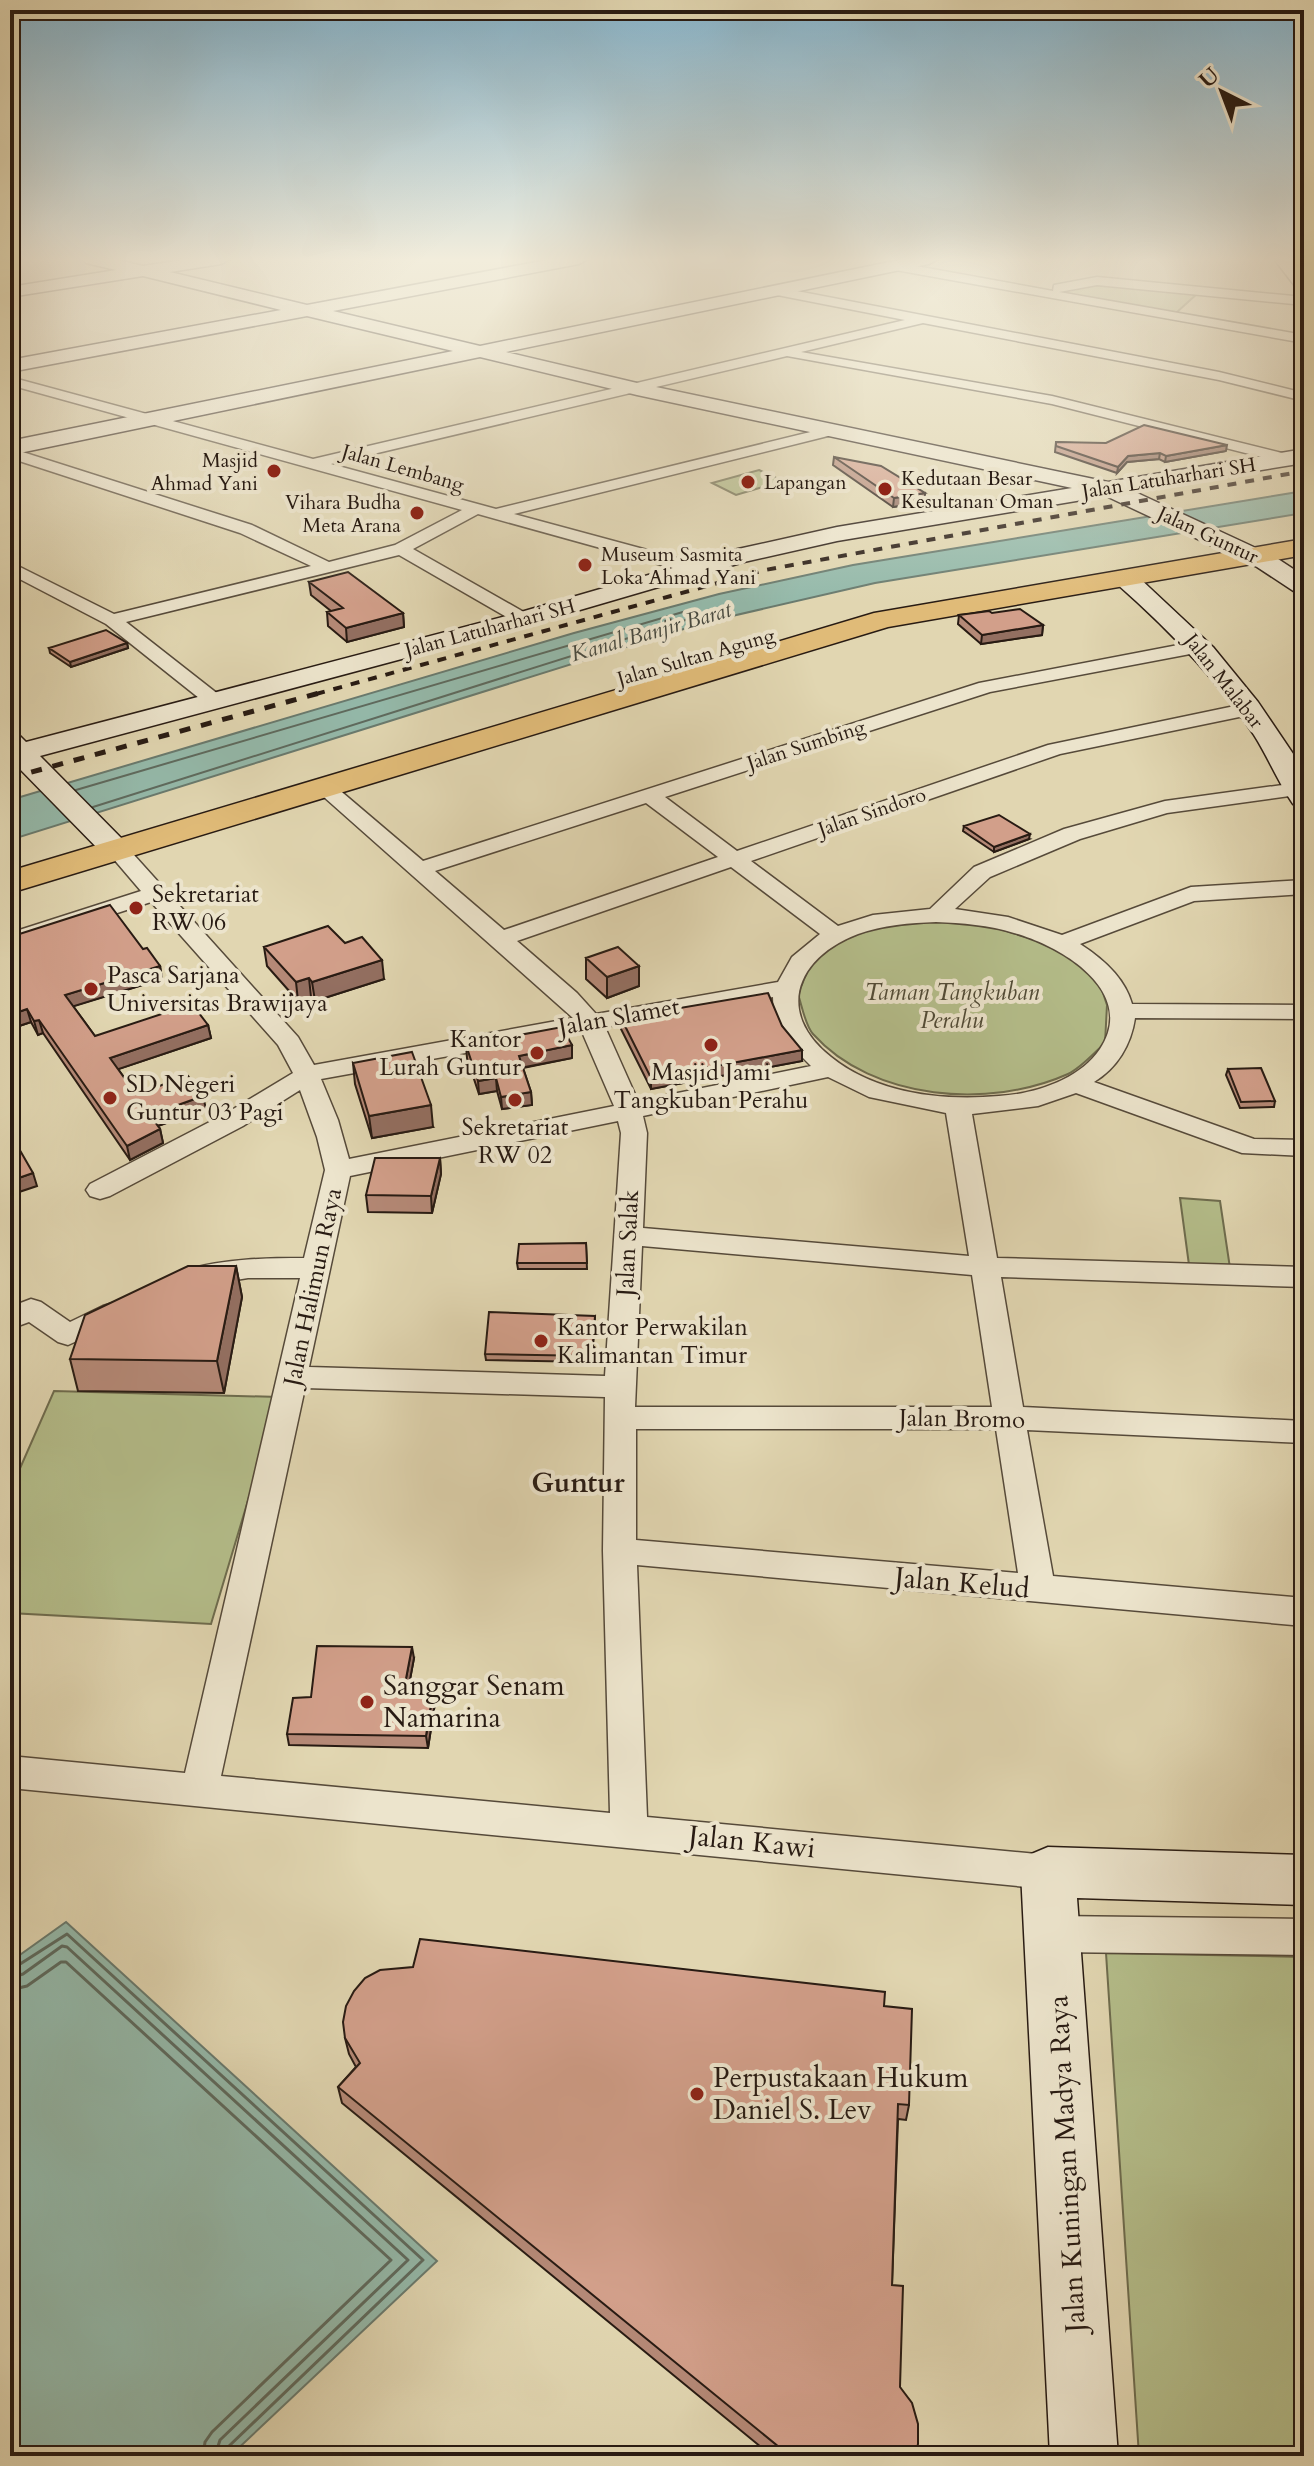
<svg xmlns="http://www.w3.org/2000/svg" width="1314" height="2466" viewBox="0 0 1314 2466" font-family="Cardo,serif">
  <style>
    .green { fill: #b4bd8a; stroke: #6e6c4e; stroke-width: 2 }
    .water { fill: #94b9aa; stroke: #697a6e; stroke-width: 2 }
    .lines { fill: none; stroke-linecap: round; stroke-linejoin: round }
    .shore-far1 { stroke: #5e6a5e; stroke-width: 2 }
    .shore { stroke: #5e6a5e; stroke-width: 3 }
    .street-casing { stroke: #564a3a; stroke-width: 3 }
    .secondary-casing { stroke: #281b13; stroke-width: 3 }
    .primary-casing { stroke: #281b13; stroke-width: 3 }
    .street { fill: #ece4cc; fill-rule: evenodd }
    .secondary { fill: #ece4cc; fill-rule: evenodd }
    .primary { fill: #e0bb78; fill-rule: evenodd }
    .rail-far1 { stroke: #281b13; stroke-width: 4; stroke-dasharray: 9 9; stroke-linecap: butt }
    .rail { stroke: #281b13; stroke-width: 5; stroke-dasharray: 11 11; stroke-linecap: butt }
    .wall { fill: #b58977; stroke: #281b13; stroke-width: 2 }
    .shaded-wall { fill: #936f61; stroke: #281b13; stroke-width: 2 }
    .building { fill: #d29f8a; stroke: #281b13; stroke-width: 2 }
    .poi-dot { fill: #8f2418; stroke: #ece4cc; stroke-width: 3 }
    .labels { text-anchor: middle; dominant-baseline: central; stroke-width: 8; stroke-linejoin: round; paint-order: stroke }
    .far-poi-label { font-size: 20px; fill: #281b13; stroke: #ece4cc; text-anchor: start }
    .far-street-label { font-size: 20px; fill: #281b13; stroke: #ece4cc }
    .far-water-label { font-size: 22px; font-style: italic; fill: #484a40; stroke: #ece4cc }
    .poi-label { font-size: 24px; fill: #281b13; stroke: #ece4cc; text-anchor: start }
    .park-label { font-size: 24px; font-style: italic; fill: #524c37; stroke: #ece4cc }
    .street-label { font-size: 24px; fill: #281b13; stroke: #ece4cc }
    .quarter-label { font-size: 28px; font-weight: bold; fill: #281b13; stroke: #ece4cc }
    .near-street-label { font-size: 28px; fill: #281b13; stroke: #ece4cc }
    .near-poi-label { font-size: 28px; fill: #281b13; stroke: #ece4cc; text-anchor: start }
  </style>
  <rect width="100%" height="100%" fill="#e1d6b1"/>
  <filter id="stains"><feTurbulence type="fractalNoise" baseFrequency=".0025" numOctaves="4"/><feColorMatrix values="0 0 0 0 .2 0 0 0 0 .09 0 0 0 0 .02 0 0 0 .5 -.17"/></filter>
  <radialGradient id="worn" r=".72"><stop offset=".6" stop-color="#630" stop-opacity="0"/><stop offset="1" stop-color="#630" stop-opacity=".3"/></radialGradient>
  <path class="green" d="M1089 283 1199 292 1176 313 1047 291Z
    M759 470 783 481 736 495 712 483Z
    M905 918H964L1065 949 1097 975 1107 1005 1105 1043C1094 1053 1081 1068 1068 1074 990 1109 873 1101 813 1034 805 1025 802 1006 798 994L811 962 844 937Z
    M1180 1198 1220 1201 1230 1268 1189 1265Z
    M54 1391 279 1397 211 1624 10 1613V1491Z
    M1106 1953 1304 1957V2456H1139Z"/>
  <path class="water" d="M1304 491V513L875 583 706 622 10 840V800L574 633 719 594 853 565Z
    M66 1922 437 2261 230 2456H10V1962Z"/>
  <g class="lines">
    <path class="shore-far1" d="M76 790 693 609 698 612 695 617 93 807"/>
    <path class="shore" d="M10 1967 17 1966 67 1934 423 2260 228 2447 225 2456
      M10 1978 23 1974 62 1946 67 1947 408 2260 220 2440 215 2456
      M10 1990 27 1986 61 1962H66L391 2260 212 2432 205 2442 203 2456"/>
    <g class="street-casing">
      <path id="street" d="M894 262 1053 291 1054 285 1097 277 1304 297V305L1097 285 1059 292 1304 335V343L890 269V263Z
        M776 287 1219 372 1304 393V401L1219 380 923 323 801 352 1052 396 1294 456 1297 459 1289 464 1052 404 787 356 331 464 496 509 835 426 842 430 840 433 514 514 699 564 702 568 699 572H687L478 514 413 549 529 615 532 619 529 623H517L399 555 126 622 223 698 226 702 216 708 209 706 106 624 10 574V562L114 614 311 566 240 533 10 458V448L252 525 329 562 395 545 462 510 10 385V377L313 459 905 320 772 294V288Z
        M1199 641 1208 647 1206 651 990 692 665 797 737 851 1048 745 1249 703 1259 709 1249 715 1060 754 751 861 838 926 873 915 930 909 974 867 1064 829 1165 801 1304 782V794L1167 813 1080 839 990 877 955 909 1008 917 1062 935 1191 887 1304 880V894L1194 901 1080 944C1102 958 1125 978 1132 1004L1304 1005V1019L1135 1018C1131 1045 1117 1068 1094 1082L1254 1139 1304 1140V1156L1242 1153 1076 1093 1038 1106 972 1114 997 1258 1304 1267V1287L1001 1277 1023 1407 1304 1421V1443L1027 1430 1053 1576 1304 1598V1626L637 1565 647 1817 1048 1855 1062 1860 1067 1872 1062 1884 1048 1889 10 1788V1756L185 1773 300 1278H248L199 1286 189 1283 185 1276 189 1269C227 1259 265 1258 304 1258L325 1170 317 1137 300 1090 243 1126 110 1196 100 1199 90 1196 86 1190 90 1184 225 1114 293 1073 278 1045 151 902 10 948V933L141 891 106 850 117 843 125 845 298 1037 314 1065 573 1018 316 790 313 786 316 782H330L423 861 979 683ZM646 803 718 857 504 930 435 871ZM731 867 820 934 792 957 778 982 596 1014 577 993 517 941ZM936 922C962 923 989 925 1014 933 1061 946 1138 991 1100 1049 1079 1080 1034 1094 999 1096 942 1101 877 1094 831 1057 774 1012 797 957 858 934 883 925 910 923 936 922ZM773 997C773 1027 791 1046 811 1066L638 1101 605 1027ZM582 1032 614 1106 349 1159 338 1120 321 1079ZM828 1077 869 1097 946 1113 969 1256 643 1228 647 1133 643 1116ZM618 1121 621 1133 605 1376 309 1367 350 1176ZM642 1246 972 1275 992 1407H635ZM305 1388 605 1397 603 1551 610 1813 221 1776ZM636 1429H996L1018 1573 636 1540Z
        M31 1299 41 1302 70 1322 103 1306 113 1303 123 1306 128 1313 123 1320 68 1345 58 1342 29 1322 10 1329V1307Z
        M1053 1916 1304 1919V1955L1053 1952 1039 1947 1033 1934 1039 1921Z"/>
    </g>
    <g class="secondary-casing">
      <path id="secondary" d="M83 259H114L143 266 188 259H230L221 264 170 272 307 305 552 259H588L579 264 333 311 480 346 904 259H938L929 264 506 352 637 383 1108 482 1304 449V463L1133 491 1275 557 1304 576V594L1295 592 1257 567 1106 496 837 541 744 562 532 624 40 756 133 850 128 857 117 859 106 857 14 763 10 764V733L20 736 26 742 514 614 738 549 837 527 1072 488 637 395 480 357 10 455V441L453 351 307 316 10 372V360L281 310 143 276 10 297V287L116 270 86 263Z
        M1274 259H1292L1304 274V291L1298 290Z
        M1126 572 1135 574 1213 647 1258 702 1304 770V807L1293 804C1278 782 1268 757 1254 735 1216 678 1168 629 1117 584L1114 579 1117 574Z
        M1048 1847 1304 1855V1905L1077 1898 1118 2456H1050L1021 1872 1029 1855Z"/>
    </g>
    <g class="primary-casing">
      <path id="primary" d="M1304 539V555L888 627 10 893V871L874 613Z"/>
    </g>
    <use href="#street" class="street"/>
    <use href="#secondary" class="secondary"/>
    <use href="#primary" class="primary"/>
    <path class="rail-far1" d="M316 694 765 570 1304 471"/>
    <path class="rail" d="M10 778 323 692"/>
  </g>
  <path class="wall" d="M1056 442 1226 451 1165 462 1159 459 1127 462 1117 473 1055 452Z
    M834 457 925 502 893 507 833 465Z
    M309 582 403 613 404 627 347 642 328 626 327 612 331 611 311 595Z
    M992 613 1043 625 1042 635 981 644 958 624 959 615Z
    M127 643 128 648 71 667 50 653 49 648Z
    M964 826 1029 839 994 852 963 831Z
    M10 937 143 949 160 966 162 979 73 1006 95 1036 208 1025 211 1038 118 1069 136 1094 206 1109 158 1126 160 1129 163 1143 130 1160 43 1033 38 1035 31 1022 10 1029Z
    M345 943 384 979 315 1001 311 997 298 1001 267 966 264 947Z
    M586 958 639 966V986L607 998 586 979Z
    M621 1018 782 1026 802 1061 651 1089 621 1029Z
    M466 1045 572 1058 523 1068 531 1092 532 1105 502 1109 497 1091 479 1094 467 1058Z
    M353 1063 433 1127 372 1138 355 1084Z
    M1228 1069 1275 1101 1274 1107 1240 1108 1226 1075Z
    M440 1158 441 1174 432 1213 368 1212 366 1195Z
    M586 1243 587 1269H518L517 1263Z
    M236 1266 242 1297 224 1393 78 1391 70 1359Z
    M595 1316 592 1362 486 1360 485 1354Z
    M414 1658 408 1690 435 1703 428 1748 289 1745 287 1734 311 1697Z
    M884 2006 909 2105 906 2120 898 2119 892 2285 900 2387 916 2456H772L342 2103 338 2087 356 2067 349 2054 345 2038Z"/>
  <path class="shaded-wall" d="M1227 445 1226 451 1165 462 1166 456Z
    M1160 453 1159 459 1127 462 1117 473 1118 467 1128 456Z
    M925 493V502L893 507 894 498Z
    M403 613 404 627 347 642 346 628Z
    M1043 625 1042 635 981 644 982 635Z
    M127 643 128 648 71 667 70 662Z
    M1030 834 1029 839 994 852V847Z
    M382 960 384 979 315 1001 312 982Z
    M160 966 162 979 68 1008 65 995Z
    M639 966V986L607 998V977Z
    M309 978 311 997 298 1001 296 982Z
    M27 1009 31 1022 10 1029V1015Z
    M39 1020 43 1033 38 1035 34 1021Z
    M208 1025 211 1038 113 1071 110 1058Z
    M572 1045V1058L520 1068 519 1056Z
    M802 1050V1061L651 1089V1078Z
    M496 1078 497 1091 479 1094 478 1081Z
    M531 1092 532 1105 502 1109 501 1097Z
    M203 1096 206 1109 152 1128 150 1115Z
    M431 1105 433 1127 372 1138 369 1116Z
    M160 1129 163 1143 130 1160 127 1146Z
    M440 1158 441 1174 432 1213 431 1196Z
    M33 1173 37 1186 10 1195V1181Z
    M236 1266 242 1297 224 1393 217 1361Z
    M412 1647 414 1658 406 1701 404 1689Z
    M433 1692 435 1703 428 1748 426 1736Z"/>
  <path class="building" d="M1144 425 1227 445 1166 456 1160 453 1128 456 1118 467 1056 446V442L1106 443Z
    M834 457 881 466 925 493 894 498Z
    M348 572 403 613 346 628 327 612 343 608 309 582Z
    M1020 609 1043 625 982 635 959 615 989 611 992 613Z
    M106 630 127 643 70 662 49 648Z
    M999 815 1030 834 994 847 964 826Z
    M110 905 143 949 147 948 160 966 65 995 95 1036 192 1004 208 1025 110 1058 136 1094 188 1076 203 1096 150 1115 160 1129 127 1146 39 1020 34 1021 27 1009 10 1015V937Z
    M328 926 345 943 362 937 382 960 312 982 309 978 296 982 264 947Z
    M618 947 639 966 607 977 586 958Z
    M768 993 782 1026 802 1050 651 1078 621 1018Z
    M562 1027 572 1045 519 1056 531 1092 501 1097 496 1078 478 1081 466 1045Z
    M412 1052 431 1105 369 1116 353 1063Z
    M1261 1068 1275 1101 1241 1102 1228 1069Z
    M10 1133 33 1173 10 1181Z
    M375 1158H440L431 1196 366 1195Z
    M586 1243 587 1263H517L519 1244Z
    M188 1266H236L217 1361 70 1359 85 1315Z
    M489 1312 595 1316 592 1356 485 1354Z
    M317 1646 412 1647 404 1689 433 1692 426 1736 287 1734 293 1698 311 1697Z
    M420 1939 885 1992 884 2006 912 2009 909 2105 898 2104 892 2285 903 2286 900 2387 912 2403 918 2424V2444L915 2456H790L338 2087 360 2063 345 2038 343 2022 346 2006 354 1991 365 1978 380 1970 413 1967Z"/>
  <linearGradient id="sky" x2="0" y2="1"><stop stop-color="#86b6cf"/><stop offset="0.43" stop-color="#f2eddc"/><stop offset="1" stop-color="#f2eddc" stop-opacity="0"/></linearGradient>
  <rect width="1314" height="604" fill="url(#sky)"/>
  <g class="poi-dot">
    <circle cx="274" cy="471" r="8"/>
    <circle cx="748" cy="482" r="8"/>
    <circle cx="885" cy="489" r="8"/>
    <circle cx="417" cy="513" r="8"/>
    <circle cx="585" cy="565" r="8"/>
    <circle cx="136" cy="908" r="8"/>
    <circle cx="91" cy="989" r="8"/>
    <circle cx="711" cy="1045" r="8"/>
    <circle cx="537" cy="1053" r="8"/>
    <circle cx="110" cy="1098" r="8"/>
    <circle cx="515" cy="1100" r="8"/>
    <circle cx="541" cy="1341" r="8"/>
    <circle cx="367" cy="1702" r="8"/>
    <circle cx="697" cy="2094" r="8"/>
  </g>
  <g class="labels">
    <g class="far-poi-label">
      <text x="258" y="460" text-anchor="end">Masjid<tspan x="258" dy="23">Ahmad Yani</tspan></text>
      <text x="901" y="478">Kedutaan Besar<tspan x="901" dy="23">Kesultanan Oman</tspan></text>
      <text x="764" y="482">Lapangan</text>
      <text x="401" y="502" text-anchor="end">Vihara Budha<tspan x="401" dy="23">Meta Arana</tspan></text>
      <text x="601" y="554">Museum Sasmita<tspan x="601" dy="23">Loka Ahmad Yani</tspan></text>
    </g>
    <g class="far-street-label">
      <text transform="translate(403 468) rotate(16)">Jalan Lembang</text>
      <text transform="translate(1169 478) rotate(-9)">Jalan Latuharhari SH</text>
      <text transform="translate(1208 535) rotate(25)">Jalan Guntur</text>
      <text transform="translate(490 628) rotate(-15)">Jalan Latuharhari SH</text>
      <text transform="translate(696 657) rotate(-16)">Jalan Sultan Agung</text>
      <text transform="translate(1224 681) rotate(52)">Jalan Malabar</text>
      <text transform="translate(806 745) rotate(-18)">Jalan Sumbing</text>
      <text transform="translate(872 812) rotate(-19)">Jalan Sindoro</text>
    </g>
    <g class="far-water-label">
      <text transform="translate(651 632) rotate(-16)">Kanal Banjir Barat</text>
    </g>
    <g class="poi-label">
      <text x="152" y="894">Sekretariat<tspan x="152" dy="28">RW 06</tspan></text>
      <text x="107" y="975">Pasca Sarjana<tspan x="107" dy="28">Universitas Brawijaya</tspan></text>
      <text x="521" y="1039" text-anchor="end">Kantor<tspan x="521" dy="28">Lurah Guntur</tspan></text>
      <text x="711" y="1072" text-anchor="middle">Masjid Jami<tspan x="711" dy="28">Tangkuban Perahu</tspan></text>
      <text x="126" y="1084">SD Negeri<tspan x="126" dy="28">Guntur 03 Pagi</tspan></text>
      <text x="515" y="1127" text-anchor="middle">Sekretariat<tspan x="515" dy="28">RW 02</tspan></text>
      <text x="557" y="1327">Kantor Perwakilan<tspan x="557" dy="28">Kalimantan Timur</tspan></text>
    </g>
    <g class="park-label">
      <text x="952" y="992">Taman Tangkuban<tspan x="952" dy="28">Perahu</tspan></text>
    </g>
    <g class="street-label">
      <text transform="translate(619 1017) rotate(-10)">Jalan Slamet</text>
      <text transform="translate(628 1243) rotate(-87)">Jalan Salak</text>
      <text transform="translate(313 1287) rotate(-78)">Jalan Halimun Raya</text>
      <text transform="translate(962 1419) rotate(1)">Jalan Bromo</text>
    </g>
    <g class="quarter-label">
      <text x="578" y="1483">Guntur</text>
    </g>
    <g class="near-street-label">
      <text transform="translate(962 1583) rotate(5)">Jalan Kelud</text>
      <text transform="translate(752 1842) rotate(6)">Jalan Kawi</text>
      <text transform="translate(1067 2164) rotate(-93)">Jalan Kuningan Madya Raya</text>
    </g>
    <g class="near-poi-label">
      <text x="383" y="1686">Sanggar Senam<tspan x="383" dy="32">Namarina</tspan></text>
      <text x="713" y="2078">Perpustakaan Hukum<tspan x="713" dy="32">Daniel S. Lev</tspan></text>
    </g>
  </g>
  <rect width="1314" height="2466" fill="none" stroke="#e1d6b1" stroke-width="40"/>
  <rect x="12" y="12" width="1290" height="2442" fill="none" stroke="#281b13" stroke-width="4"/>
  <rect x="20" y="20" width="1274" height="2426" fill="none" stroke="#281b13" stroke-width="2"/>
  <g transform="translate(1222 92) rotate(318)" stroke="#ece4cc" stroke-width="6" paint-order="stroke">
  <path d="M0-6L14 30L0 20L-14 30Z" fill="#281b13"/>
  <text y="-12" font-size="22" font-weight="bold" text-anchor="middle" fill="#281b13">U</text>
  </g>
  <rect width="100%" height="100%" filter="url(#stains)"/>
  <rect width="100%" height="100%" fill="url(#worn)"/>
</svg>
